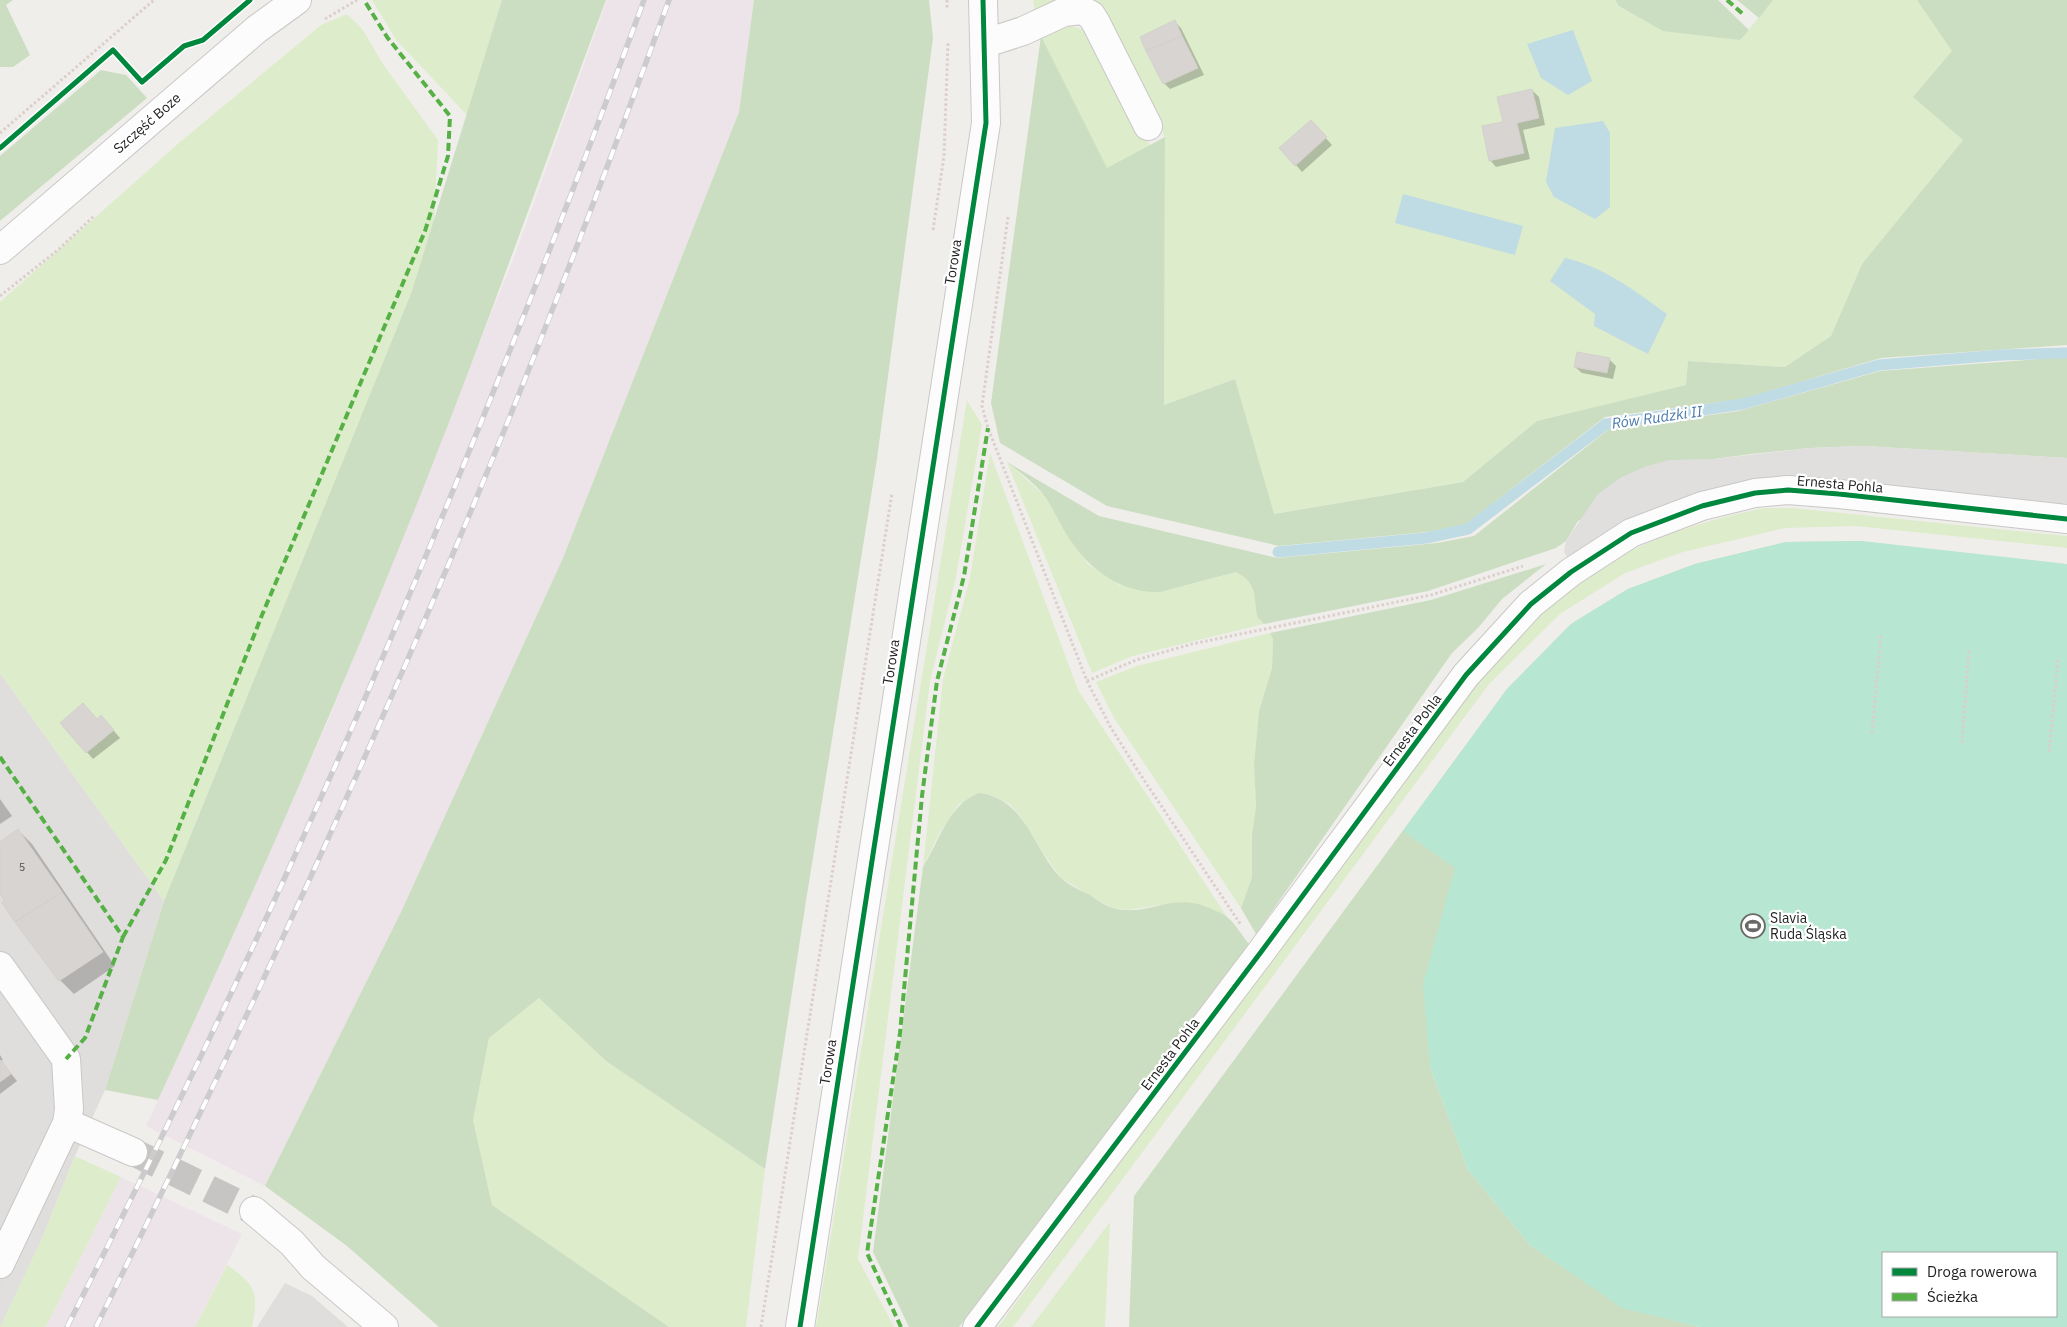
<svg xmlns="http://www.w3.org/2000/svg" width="2067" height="1327" viewBox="0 0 2067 1327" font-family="'IBM Plex Sans',sans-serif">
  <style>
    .residential { fill: #dfdedc }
    .industrial { fill: #ede4e9 }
    .grass { fill: #ddeccb }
    .forest { fill: #cbdec1 }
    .pitch { fill: #b7e6d2; fill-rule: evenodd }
    .parking { fill: #e0dfde }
    .water { fill: #bfdbe3 }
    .shadow { fill: #0003 }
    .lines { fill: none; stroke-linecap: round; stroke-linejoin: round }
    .stream { stroke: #bfdbe3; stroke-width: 11 }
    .building { fill: #d7d4d2; stroke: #d3d0cc }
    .minor-tunnel { stroke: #c7c5c3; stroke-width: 28; stroke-dasharray: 28 14; stroke-linecap: butt }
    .minor-casing { stroke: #c9c8c7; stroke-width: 30 }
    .path { stroke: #dccecd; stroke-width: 3; stroke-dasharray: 2.5 2.5; stroke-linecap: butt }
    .minor { stroke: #fdfcfc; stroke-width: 28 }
    .rail-casing { stroke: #ccc; stroke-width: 5.5 }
    .rail { stroke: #fff; stroke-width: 4; stroke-dasharray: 11; stroke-linecap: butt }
    .quiet { stroke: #55b145; stroke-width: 4; stroke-dasharray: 8 4; stroke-linecap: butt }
    .cycleway-casing { stroke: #fff; stroke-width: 8 }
    .cycleway { stroke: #00873e; stroke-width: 5 }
    .labels { text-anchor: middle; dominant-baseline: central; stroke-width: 4.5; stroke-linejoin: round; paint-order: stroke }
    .number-label { font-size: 11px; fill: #4f4e4e }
    .street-label { font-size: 14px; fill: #222; stroke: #fff }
    .poi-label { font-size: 14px; fill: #222; stroke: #fff; text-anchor: start }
    .water-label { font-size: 15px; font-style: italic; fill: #4a7aab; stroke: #fff }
  </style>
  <rect width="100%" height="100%" fill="#f0eeeb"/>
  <path class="residential" d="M0 673 164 901 105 1090 75 1156 43 1236 0 1327Z
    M285 1283 312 1296 348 1327H257Z"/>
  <path class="industrial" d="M607 0H754L739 112 563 558 401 912 265 1186 146 1126 227 949 330 716 516 252Z
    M121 1177 242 1234 195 1327H46Z"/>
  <path class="grass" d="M372 0H502L467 115 397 41Z
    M1033 0H1060L1035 14Z
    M1095 0H1615L1619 6 1740 40 1773 0H1917L1953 51 1914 97 1963 140 1862 264 1831 336 1785 367 1688 361 1686 385 1537 421 1463 482 1273 514 1235 379 1164 405 1165 137Z
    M347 14 363 30 383 64 438 140 434 223 412 291 164 901 0 673V302L180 142 321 25Z
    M1063 23 1084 30 1096 45 1150 145 1107 169 1041 36Z
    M967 400 982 425 956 577 930 681 858 1259 894 1327H816Z
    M990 453 1078 690 1227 917 1203 905H1160L1128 910 1113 908 1103 903 1061 878 1041 850 1023 820 1011 805 991 795 959 804 940 832 923 867 943 679 970 578Z
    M1007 462 1046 497 1061 525 1088 564 1119 585 1184 586 1236 572C1260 585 1252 597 1258 618L1264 624 1133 656 1092 673Z
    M1765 508H1793L2067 536V548L1856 526 1785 528 1683 552 1625 573 1560 614 1489 684 1013 1327H998L1477 679C1502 653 1530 620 1557 597 1619 548 1689 523 1765 508Z
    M1270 633 1273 639 1272 668 1259 711 1254 763 1256 806 1252 835V877L1241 908 1114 718 1096 682 1137 666Z
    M539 998 606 1061 765 1169 746 1327H669L492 1205 473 1120 489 1038Z
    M75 1156 121 1177 46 1327H0L43 1236Z
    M1110 1222 1105 1327H1031Z
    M227 1265C256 1285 259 1292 252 1327H195Z"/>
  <path class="forest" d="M0 0H13L6 5 30 55 13 67H0Z
    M502 0H606C546 160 489 322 426 481 343 690 252 896 158 1100L105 1090 164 901 412 291Z
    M754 0H929L933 38 877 459 806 901 765 1169 606 1061 539 998 489 1038 473 1120 492 1205 669 1327H439L347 1246 265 1186 401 912 563 558 739 112Z
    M1615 0H1718L1749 30 1740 40 1663 31 1619 6Z
    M1737 0H1773L1759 18Z
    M1917 0H2067V345L1881 358 1742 399 1605 417 1466 524 1427 532 1279 546 1107 506 1000 443 991 403 1041 36 1107 168 1165 137 1164 405 1235 379 1274 514 1463 482 1537 421 1686 385 1688 361 1785 367 1831 336 1862 264 1963 140 1913 97 1952 51Z
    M101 70 126 75 147 98 0 221V156Z
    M2067 357V458L1864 446 1810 448 1751 454 1714 459 1578 521 1566 541 1556 548 1428 591 1264 624 1258 618C1252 597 1260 585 1236 572L1160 592C1114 593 1082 563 1061 525 1056 516 1052 507 1046 498 1036 484 1020 473 1007 462L1099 516 1277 558 1437 543 1474 536 1609 429 1739 411 1880 371Z
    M1862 541 1430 1067 1468 1170 1530 1245 1622 1307 1699 1327H1129L1134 1196 1507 689 1571 624 1628 589 1695 564 1786 542Z
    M1546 564 1502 599 1478 628 1452 653 1256 934 1241 908 1252 877V835L1256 806 1254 764 1259 711 1272 668 1273 639 1270 633 1431 600Z
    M979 793C1026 799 1032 847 1060 877 1068 885 1080 890 1090 895 1097 900 1104 905 1113 908 1150 918 1173 889 1214 910 1218 912 1224 914 1227 917 1236 924 1242 936 1249 944L959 1327H909L873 1252 923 867C940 840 947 806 979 793Z"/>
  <path class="pitch" d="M1862 541 2067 564V1327H1699L1622 1308 1530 1245 1468 1170 1430 1067 1423 984 1455 868 1403 831 1507 689 1571 624 1628 589 1695 564 1786 542ZM2056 1253V1316H1883V1253Z"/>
  <path class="parking" d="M1864 446 2067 458V519L1788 490 1569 561 1564 552 1566 541 1598 494 1620 478 1644 467 1669 460 1714 459 1810 448Z
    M35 1217 43 1236 0 1327V1293Z"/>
  <path class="water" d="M1573 30 1592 81 1568 95 1541 78 1527 44Z
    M1603 121 1610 133V207L1595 219 1554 197 1546 182 1555 128Z
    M1403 194 1523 226 1515 255 1395 223Z
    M1565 258C1604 267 1635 291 1667 314L1648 354 1594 326 1595 314 1550 281Z"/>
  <path class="shadow" d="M1175 22 1181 28 1204 75 1170 89 1164 83Z
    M1532 90 1539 97 1545 125 1523 130 1530 159 1496 167 1490 160 1504 123Z
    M1317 128 1332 145 1302 172 1296 165Z
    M1609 359 1616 366 1613 379 1582 373 1575 367Z
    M97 720 108 724 120 738 93 759 62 723Z
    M0 799 12 816 0 824Z
    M18 830 32 844 115 966 74 994 60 980 0 892V843Z
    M0 1055 3 1060 1 1061 17 1081 0 1094Z"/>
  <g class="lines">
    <path class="stream" d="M1278 552 1426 538 1468 529 1606 424 1743 404 1879 365 2001 355 2067 353"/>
  </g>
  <path class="building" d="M1175 20 1182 36 1146 51 1140 37Z
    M1182 36 1198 68 1163 84 1146 51Z
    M1532 89 1539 118 1517 123 1524 153 1489 161 1482 126 1503 122 1497 97Z
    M1311 120 1327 137 1295 166 1279 148Z
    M1577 352 1610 358 1607 373 1574 367Z
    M83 703 97 719 101 715 114 730 86 753 60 723Z
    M18 829 62 892 15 922 2 903 4 900 0 894V842Z
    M62 892 103 952 59 981 15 922Z
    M1 1060 11 1074 0 1082V1061Z"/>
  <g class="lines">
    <path class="minor-tunnel" d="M133 1152 254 1211"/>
    <g class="minor-casing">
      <path id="minor" d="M986 43 1023 31 1064 12 1081 10 1091 15 1096 23 1148 126
        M0 250 257 29 297 0
        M0 966 66 1059 69 1109 67 1123 0 1264
        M67 1123 133 1152
        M254 1211 292 1243 313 1267 384 1327
        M800 1327 986 123 983 0
        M977 1327 1261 952 1466 675 1531 604 1571 572 1631 533 1702 506 1755 493 1788 490 1839 494 2067 519"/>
    </g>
    <path class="path" d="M947 0V8
      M325 19 357 0
      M0 133 154 0
      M1008 217 982 406 988 428 1087 681 1110 726 1140 774 1241 925
      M933 230 944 156 948 42
      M0 296 59 249 95 215
      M1087 681 1136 660 1192 644 1431 595 1523 566
      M1872 733 1881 635
      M1962 743 1969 650
      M2049 752 2058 657
      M761 1327 892 493"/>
    <use href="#minor" class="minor"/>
    <g class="rail-casing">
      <path id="rail" d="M67 1327C124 1214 180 1101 234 987 386 665 521 335 644 0
        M96 1327C239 1038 375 746 497 448 558 300 614 150 669 0"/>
    </g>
    <use href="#rail" class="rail"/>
    <path class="quiet" d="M1727 0 1743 14
      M0 757 123 937 85 1038 66 1059
      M123 937 166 860 262 615 425 231 448 156 450 116 387 37 364 0
      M901 1327 867 1253 900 1033 922 796 937 681 964 576 988 428"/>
    <g class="cycleway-casing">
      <path id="cycleway" d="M0 148 113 50 142 82 184 46 203 40 250 0
        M800 1327 986 123 983 0
        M977 1327 1261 952 1466 675 1531 604 1571 572 1631 533 1702 506 1755 493 1788 490 1839 494 2067 519"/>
    </g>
    <use href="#cycleway" class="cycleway"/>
  </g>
  <defs>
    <g id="stadium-ring" transform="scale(1.25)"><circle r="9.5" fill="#fff" stroke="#6a6968" stroke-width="1.5"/><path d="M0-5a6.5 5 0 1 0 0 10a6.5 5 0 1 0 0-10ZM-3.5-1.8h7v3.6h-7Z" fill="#6a6968"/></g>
  </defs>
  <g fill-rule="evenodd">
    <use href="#stadium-ring" x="1753" y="926"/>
  </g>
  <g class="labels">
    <g class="number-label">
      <text x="22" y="867">5</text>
    </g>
    <g class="street-label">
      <text transform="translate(147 123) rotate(-41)">Szczęść Boze</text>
      <text transform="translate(953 262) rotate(-81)">Torowa</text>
      <text transform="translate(1840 484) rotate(5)">Ernesta Pohla</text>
      <text transform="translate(891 662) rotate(-81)">Torowa</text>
      <text transform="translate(1412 730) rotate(-53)">Ernesta Pohla</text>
      <text transform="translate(1170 1054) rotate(-53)">Ernesta Pohla</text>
      <text transform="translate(828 1062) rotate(-81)">Torowa</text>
    </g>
    <g class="poi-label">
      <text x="1770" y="918">Slavia<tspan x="1770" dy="16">Ruda Śląska</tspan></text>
    </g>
    <g class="water-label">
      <text transform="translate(1657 417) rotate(-8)">Rów Rudzki II</text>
    </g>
  </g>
  <rect x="1882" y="1252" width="175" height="65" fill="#ffffff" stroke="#a7a7a7"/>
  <rect x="1892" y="1268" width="25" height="8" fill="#00873e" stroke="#a7a7a7"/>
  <text x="1927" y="1277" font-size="15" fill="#222222">Droga rowerowa</text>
  <rect x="1892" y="1293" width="25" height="8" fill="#55b145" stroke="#a7a7a7"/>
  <text x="1927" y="1302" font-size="15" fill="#222222">Ścieżka</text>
</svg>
